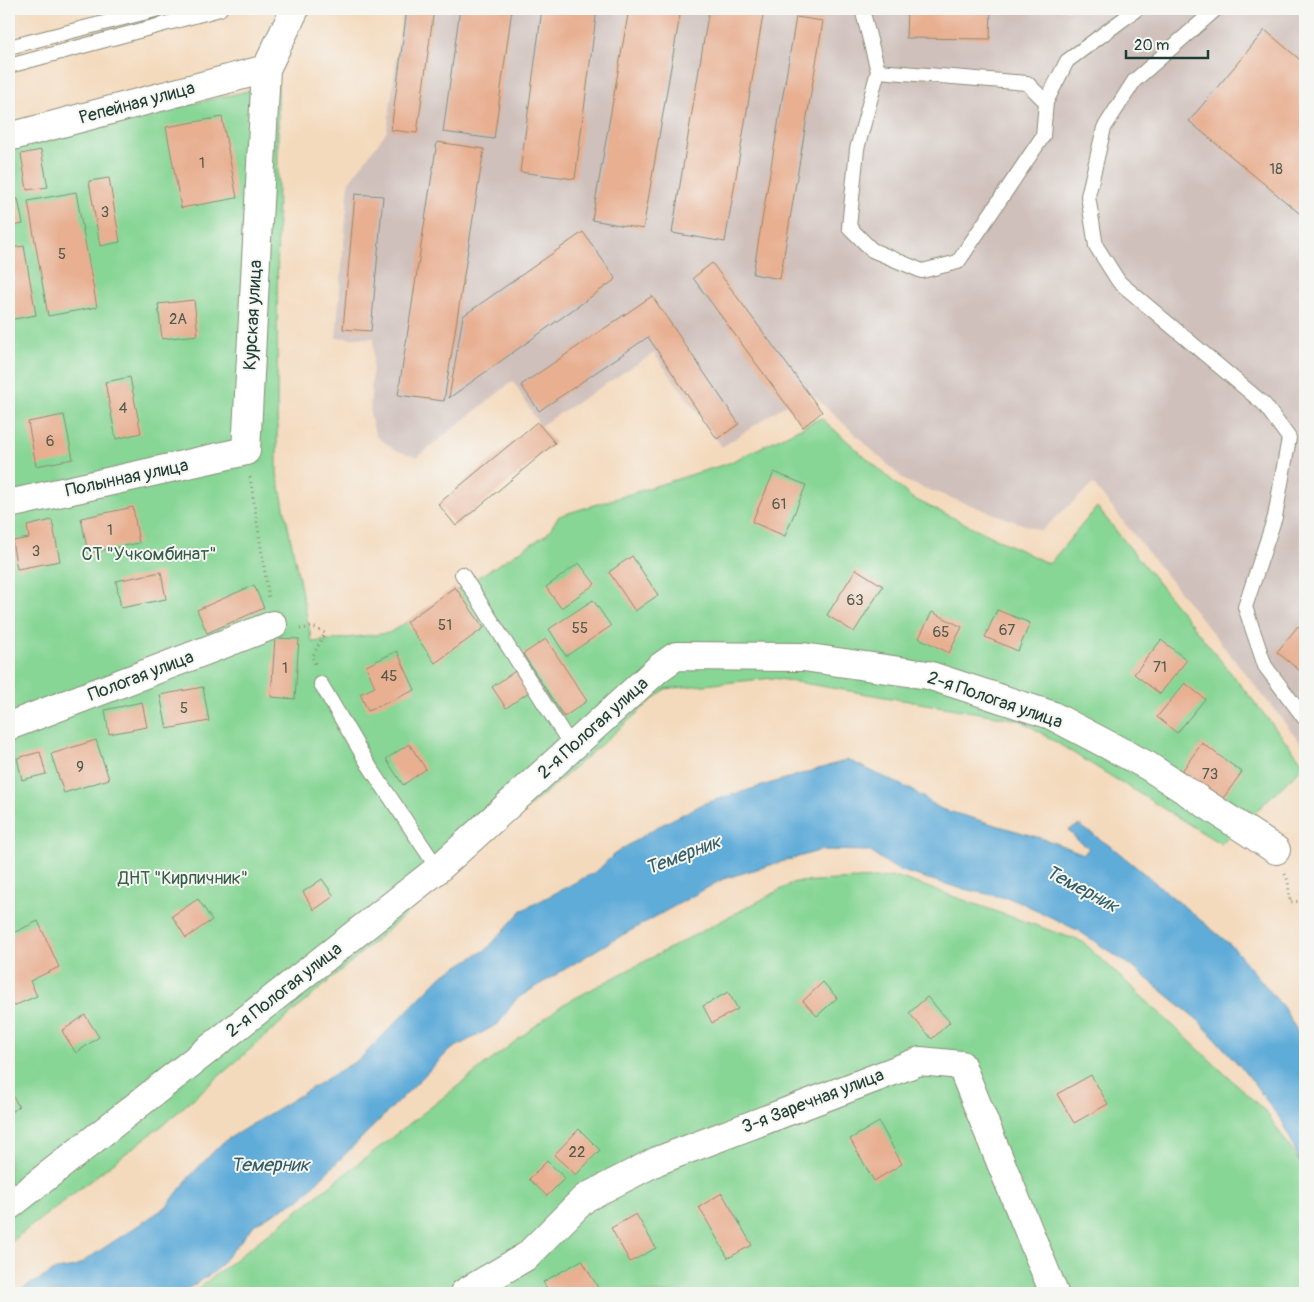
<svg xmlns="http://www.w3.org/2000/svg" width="1314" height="1302" viewBox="0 0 1314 1302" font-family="Pangolin,sans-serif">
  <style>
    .industrial { fill: #cfc0bb }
    .green { fill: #87d695; stroke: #538a64 }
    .water { fill: #61acd9; stroke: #407486 }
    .building { fill: #e8af91 }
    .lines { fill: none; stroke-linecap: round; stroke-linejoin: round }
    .service-casing { stroke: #8a8c78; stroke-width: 16 }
    .minor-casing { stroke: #8a8c78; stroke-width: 30 }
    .path { stroke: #8a8c78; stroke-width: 3; stroke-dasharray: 1 4; stroke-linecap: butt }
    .service { stroke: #fff; stroke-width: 14 }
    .minor { stroke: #fff; stroke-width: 28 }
    .labels { text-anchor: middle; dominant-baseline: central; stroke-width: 4; stroke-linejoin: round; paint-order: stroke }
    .number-label { font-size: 15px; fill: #515a4b }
    .street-label { font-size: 18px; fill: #1f3d34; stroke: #f6f6f2 }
    .park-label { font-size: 18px; fill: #345c47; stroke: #f6f6f2 }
    .water-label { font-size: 19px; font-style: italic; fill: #335e66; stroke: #f6f6f2 }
  </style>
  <rect width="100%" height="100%" fill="#f6f6f2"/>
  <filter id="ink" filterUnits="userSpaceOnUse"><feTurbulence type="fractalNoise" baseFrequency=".02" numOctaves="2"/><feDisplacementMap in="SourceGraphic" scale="10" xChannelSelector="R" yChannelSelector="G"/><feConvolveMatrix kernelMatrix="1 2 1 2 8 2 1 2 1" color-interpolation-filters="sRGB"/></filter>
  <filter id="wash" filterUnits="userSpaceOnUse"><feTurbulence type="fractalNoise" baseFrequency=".0096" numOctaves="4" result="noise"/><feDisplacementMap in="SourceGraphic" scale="20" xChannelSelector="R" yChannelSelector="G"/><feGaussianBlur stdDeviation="1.12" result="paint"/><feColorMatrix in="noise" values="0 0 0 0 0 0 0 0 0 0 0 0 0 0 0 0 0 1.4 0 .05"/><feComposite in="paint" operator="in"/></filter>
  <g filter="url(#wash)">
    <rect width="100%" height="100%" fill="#f4dabd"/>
    <path class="industrial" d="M403 9H1305V748L1093 484 1041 531 905 481 811 393V388L722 447 654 353 540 426 513 381 417 457 395 450 376 436 370 415 374 338H336L349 182 387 131Z"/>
    <path class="green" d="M278 84 277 473 312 642 389 633 547 534 559 516 729 463 821 418 912 498 1049 564 1097 507 1305 765 1221 844 1020 720 773 678 665 689 164 1124 9 1243V146Z
      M898 877 1083 942 1266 1112 1301 1164 1305 1180V1293H192L562 1005 795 882Z"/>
    <path class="water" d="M848 760 912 790 941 809 1047 840 1084 854 1089 848 1076 839 1069 830 1079 825 1113 848 1232 946 1283 1007 1305 1044V1169L1301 1164 1284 1124 1247 1074 1199 1021 1134 968 1079 931 1016 900 959 888 898 870 869 851 822 850 723 879 603 946 516 999 498 1024 450 1050 301 1198 255 1224 214 1272 181 1293H15L56 1270 75 1267 166 1207 191 1175 223 1142 361 1058 441 976 487 949 521 911 597 871 613 855 655 828 705 803Z"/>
    <g id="blocks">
      <path class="building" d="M407 9H434L417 133 391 130Z
        M460 9H512L494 139 443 132Z
        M542 9H597L575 179 520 172Z
        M629 9H681L643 229 592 220Z
        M709 9H764L725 242 672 233Z
        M907 9H991L990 39 906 38Z
        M796 17 823 21 780 279 753 274Z
        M1265 30 1305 64V218L1189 121Z
        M222 117 237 198 181 208 166 127Z
        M437 142 484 149 444 401 398 395Z
        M41 150 48 187 27 190 21 154Z
        M9 166 14 189 9 190Z
        M109 178 120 242 100 246 89 181Z
        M76 192 97 307 48 316 28 201Z
        M355 194 383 196 371 331 343 329Z
        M18 199 23 224 9 227V200Z
        M583 232 616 279 449 398 463 316Z
        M24 246 36 315 9 320V248Z
        M712 263 822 412 803 427 693 278Z
        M652 296 739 424 717 439 648 337 539 411 521 385Z
        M194 300 198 335 162 339 158 304Z
        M130 377 141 433 116 439 105 382Z
        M64 415 73 459 36 466 28 422Z
        M537 422 555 443 456 526 438 504Z
        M774 472 806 485 785 536 752 522Z
        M133 507 139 543 88 553 81 518Z
        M52 520 60 561 17 569 12 541 29 538 27 526Z
        M632 556 658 595 635 611 609 572Z
        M579 563 595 584 561 608 546 587Z
        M856 569 883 586 854 632 827 615Z
        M161 572 166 599 121 608 116 581Z
        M254 585 264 608 207 633 197 610Z
        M455 587 484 628 435 663 406 622Z
        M593 600 611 626 566 656 549 629Z
        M997 610 1030 623 1018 651 985 637Z
        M932 612 962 627 949 653 919 638Z
        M1298 626 1303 630 1305 627V675L1277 652Z
        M275 638 299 639 295 699 271 697Z
        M546 639 587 701 564 717 523 654Z
        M1161 640 1187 660 1160 694 1134 674Z
        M397 651 415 690 368 711 360 694 375 687 366 666Z
        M515 671 529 692 506 708 492 687Z
        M1185 683 1205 699 1177 733 1157 717Z
        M203 687 209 721 167 729 160 695Z
        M142 702 147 727 109 734 105 710Z
        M96 740 109 779 64 793 51 754Z
        M1202 743 1242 772 1219 804 1179 775Z
        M409 744 426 769 403 785 386 759Z
        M40 752 46 774 22 780 17 758Z
        M322 879 334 896 314 910 303 892Z
        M198 899 212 920 186 938 172 916Z
        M38 921 59 967 30 981 37 996 9 1008V935Z
        M823 982 837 998 817 1016 803 1001Z
        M728 992 738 1009 712 1023 703 1006Z
        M927 997 950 1022 932 1039 909 1013Z
        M85 1015 99 1037 76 1053 62 1031Z
        M1091 1075 1108 1104 1074 1123 1057 1094Z
        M9 1089 19 1107 9 1113Z
        M879 1122 902 1164 874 1181 850 1139Z
        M579 1129 600 1150 576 1175 554 1155Z
        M547 1161 565 1178 547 1196 529 1179Z
        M722 1193 752 1245 728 1258 699 1207Z
        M636 1214 656 1248 630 1262 611 1228Z
        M582 1260 601 1293H550L543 1282Z"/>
    </g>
  </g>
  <g filter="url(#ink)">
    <use href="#blocks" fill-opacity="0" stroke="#8a8c78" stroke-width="1"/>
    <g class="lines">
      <g class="service-casing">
        <path id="service" d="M862 9 878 71 857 149 849 227 872 250 922 271 958 262 1043 136 1046 102 1027 83 878 71
          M1216 9 1134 81 1104 128 1088 196 1096 246 1119 282 1264 404 1289 438 1275 517 1245 607 1265 666 1305 719
          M9 47 159 9
          M9 66 220 9
          M1046 102 1067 61 1137 9
          M462 574 572 747
          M321 684 368 764 438 869"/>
      </g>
      <g class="minor-casing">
        <path id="minor" d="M9 137 266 69
          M9 504 246 451 266 69 295 9
          M9 726 273 625
          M9 1206 438 869 659 668 676 656 803 657 928 675 1051 715 1148 766 1276 850
          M464 1293 527 1256 585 1198 657 1161 920 1061 961 1065 1054 1293"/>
      </g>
      <path class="path" d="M250 477 269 599
        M300 629 313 627 325 633 312 657 315 664
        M1285 874 1288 881 1290 902 1305 901"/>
      <use href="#service" class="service"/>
      <use href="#minor" class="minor"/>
    </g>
  </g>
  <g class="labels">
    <g class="number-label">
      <text x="202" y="163">1</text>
      <text x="1276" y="169">18</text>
      <text x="105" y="212">3</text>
      <text x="62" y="254">5</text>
      <text x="178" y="319">2А</text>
      <text x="123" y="408">4</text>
      <text x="50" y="441">6</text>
      <text x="779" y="504">61</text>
      <text x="110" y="530">1</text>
      <text x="36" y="551">3</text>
      <text x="855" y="600">63</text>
      <text x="445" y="625">51</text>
      <text x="580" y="628">55</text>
      <text x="1007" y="630">67</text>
      <text x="941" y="632">65</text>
      <text x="1160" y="667">71</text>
      <text x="285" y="668">1</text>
      <text x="389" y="676">45</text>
      <text x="184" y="708">5</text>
      <text x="80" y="767">9</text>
      <text x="1210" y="774">73</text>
      <text x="577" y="1152">22</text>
    </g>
    <g class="street-label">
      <text transform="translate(137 103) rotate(-15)">Репейная улица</text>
      <text transform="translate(253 315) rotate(-87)">Курская улица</text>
      <text transform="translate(127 478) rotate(-12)">Полынная улица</text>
      <text transform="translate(141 676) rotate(-21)">Пологая улица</text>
      <text transform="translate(995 700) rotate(19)">2-я Пологая улица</text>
      <text transform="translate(593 728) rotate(-42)">2-я Пологая улица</text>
      <text transform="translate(284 990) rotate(-38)">2-я Пологая улица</text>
      <text transform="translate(813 1101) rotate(-21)">3-я Заречная улица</text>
    </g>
    <g class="park-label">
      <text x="149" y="554">СТ "Учкомбинат"</text>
      <text x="183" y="878">ДНТ "Кирпичник"</text>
    </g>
    <g class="water-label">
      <text transform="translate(683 855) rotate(-21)">Темерник</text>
      <text transform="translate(1082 889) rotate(28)">Темерник</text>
      <text x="270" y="1165">Темерник</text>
    </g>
  </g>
  <rect width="1314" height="1302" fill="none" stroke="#f6f6f2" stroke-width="30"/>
  <path d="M1126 50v8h82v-8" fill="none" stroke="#1f3d34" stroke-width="2.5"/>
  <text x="1134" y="50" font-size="15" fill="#1f3d34" stroke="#f6f6f2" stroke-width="4" paint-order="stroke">20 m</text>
</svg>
